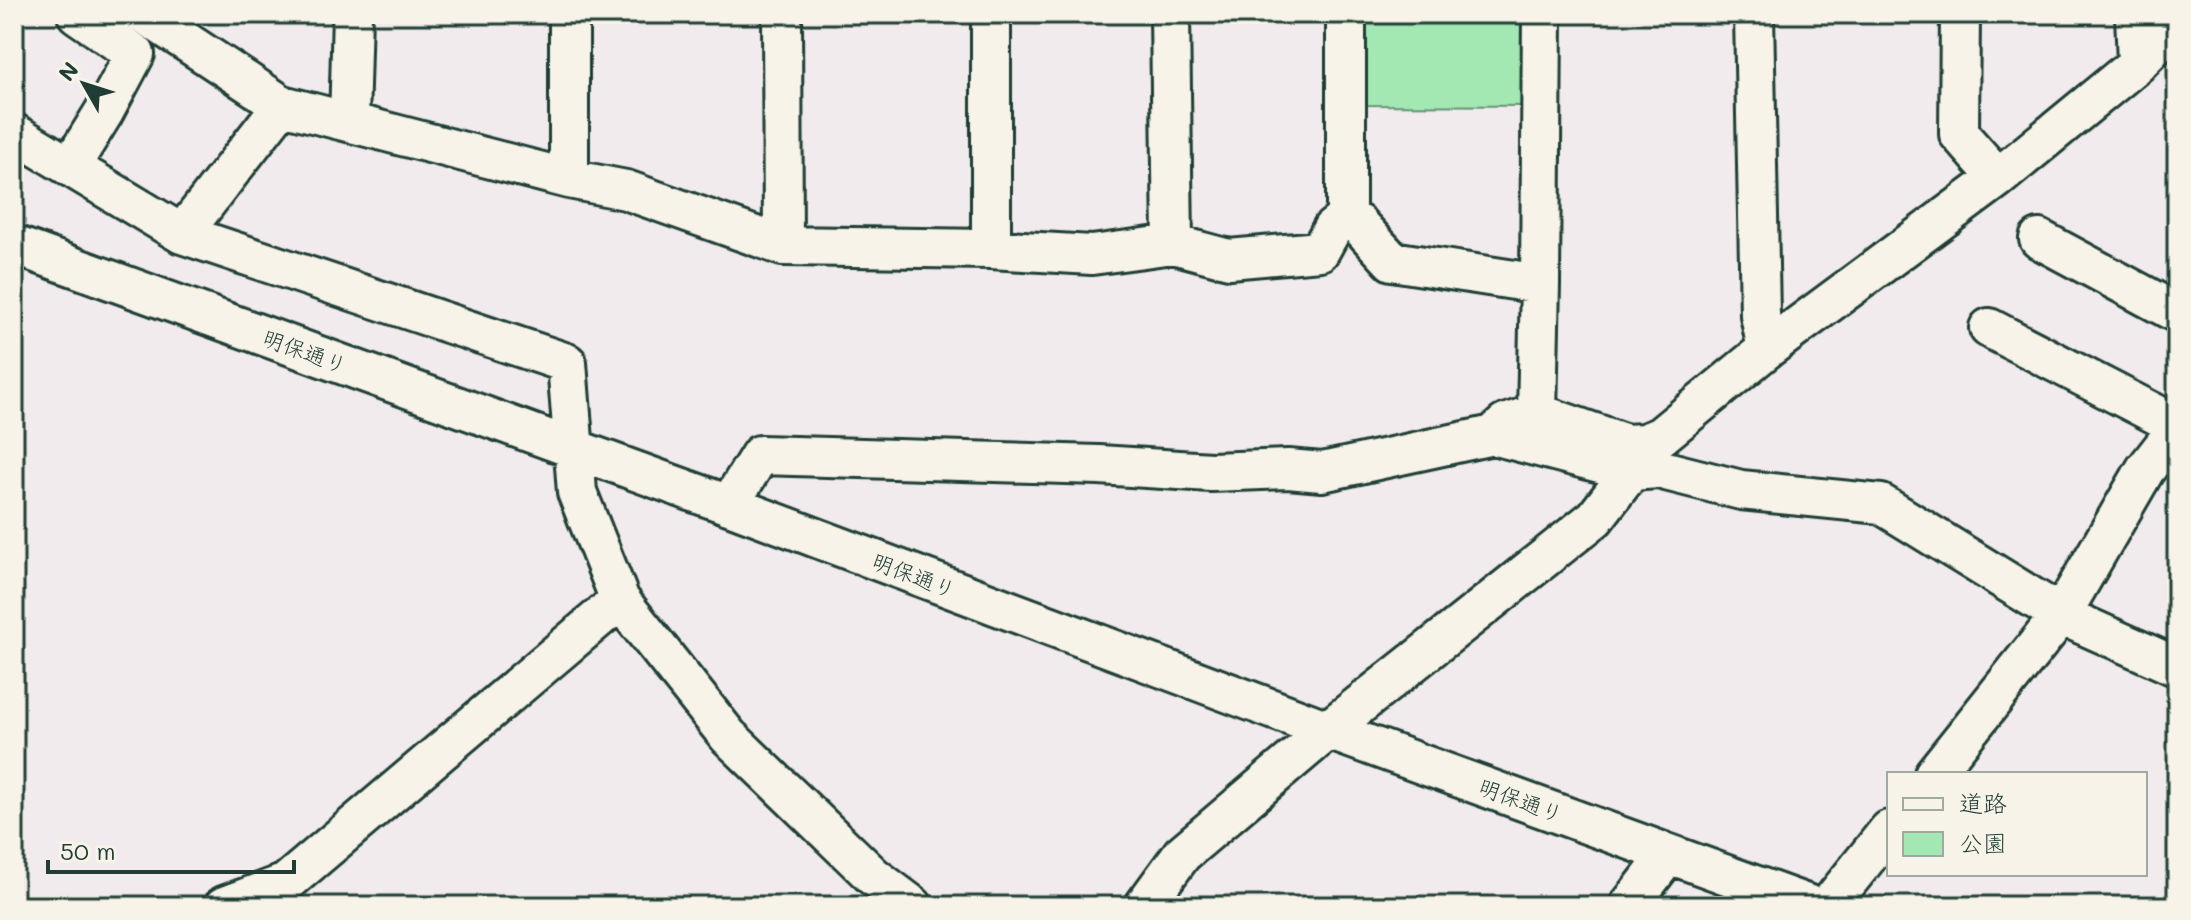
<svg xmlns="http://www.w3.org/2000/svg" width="2191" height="920" viewBox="0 0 2191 920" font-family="Mali,'Klee One',sans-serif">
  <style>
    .green { fill: #a3e7b3; stroke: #619274; stroke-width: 2 }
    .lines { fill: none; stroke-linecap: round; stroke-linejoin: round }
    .minor-casing { stroke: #1f3d34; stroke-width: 44 }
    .minor { stroke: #f7f3e8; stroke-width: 38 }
    .labels { text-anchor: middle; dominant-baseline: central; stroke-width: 7; stroke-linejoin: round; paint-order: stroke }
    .street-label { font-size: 22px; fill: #1f3d34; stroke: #f7f3e8 }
  </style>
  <rect width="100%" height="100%" fill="#f2ebed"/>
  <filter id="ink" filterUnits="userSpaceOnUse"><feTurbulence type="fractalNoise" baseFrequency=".0125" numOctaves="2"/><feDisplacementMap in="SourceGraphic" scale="16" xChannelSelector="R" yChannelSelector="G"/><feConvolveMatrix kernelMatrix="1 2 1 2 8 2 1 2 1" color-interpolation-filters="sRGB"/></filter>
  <g filter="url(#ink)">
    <path class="green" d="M1361 15H1531L1534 106 1361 105Z"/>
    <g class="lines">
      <g class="minor-casing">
        <path id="minor" d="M144 14 282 105 569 179 626 190 783 246 991 249 1092 255 1173 244 1229 259 1320 251 1332 229 1346 218 1358 224 1392 261 1540 284 1537 413
          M569 14V179
          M782 14 783 246
          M991 14V249
          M1170 14 1173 244
          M1346 14V218
          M1754 14 1760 315 1767 349
          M1960 14 1959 134 1998 178
          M2135 14 2137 64
          M349 122 352 14
          M14 133 182 234 567 363 577 492 620 600 728 736 873 876 913 906
          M70 167 104 112 135 54 77 14
          M182 234 282 105
          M2039 239 2177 313
          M14 245 729 505 1328 730 1812 906
          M1540 284 1542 14
          M1989 328 2177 425
          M1493 435 1631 471 1658 469 1741 490 1881 504 2061 615 2177 667
          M729 505 760 455 1099 465 1211 472 1288 469 1322 472 1493 435 1505 424 1537 413 1626 444 1644 443 1661 436 1767 349 1998 178 2137 64 2177 23
          M1934 774 2061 615 2145 470 2177 429
          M224 906 286 883 620 600
          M1144 906 1182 854 1328 730 1595 518 1631 471
          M1629 906 1669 854
          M1828 906 1889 830"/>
      </g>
      <use href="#minor" class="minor"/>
    </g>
  </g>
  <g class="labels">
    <g class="street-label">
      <text transform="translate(305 351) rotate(20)">明保通り</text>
      <text transform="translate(914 575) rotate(21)">明保通り</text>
      <text transform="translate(1521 800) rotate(20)">明保通り</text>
    </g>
  </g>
  <rect width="2191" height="920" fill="none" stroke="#f7f3e8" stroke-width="48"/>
  <rect x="24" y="24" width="2143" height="872" fill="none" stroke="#1f3d34" stroke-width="3" filter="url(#ink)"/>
  <rect x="1887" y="772" width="260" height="104" fill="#f7f3e8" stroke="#a1aaa0" stroke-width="2"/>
  <rect x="1903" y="798" width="40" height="12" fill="#f7f3e8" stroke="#a1aaa0" stroke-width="2"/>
  <text x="1959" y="812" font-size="24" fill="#1f3d34">道路</text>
  <rect x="1903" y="832" width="40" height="24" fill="#a3e7b3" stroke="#a1aaa0" stroke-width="2"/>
  <text x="1959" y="852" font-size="24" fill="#1f3d34">公園</text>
  <g transform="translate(84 84) rotate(309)" stroke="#f7f3e8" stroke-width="6" paint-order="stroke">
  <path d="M0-6L14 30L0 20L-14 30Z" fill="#1f3d34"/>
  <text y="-12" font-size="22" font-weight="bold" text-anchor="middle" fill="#1f3d34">N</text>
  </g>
  <path d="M48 860v12h246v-12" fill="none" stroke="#1f3d34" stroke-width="4"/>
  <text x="60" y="860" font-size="24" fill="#1f3d34" stroke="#f7f3e8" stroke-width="6" paint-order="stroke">50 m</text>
</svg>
